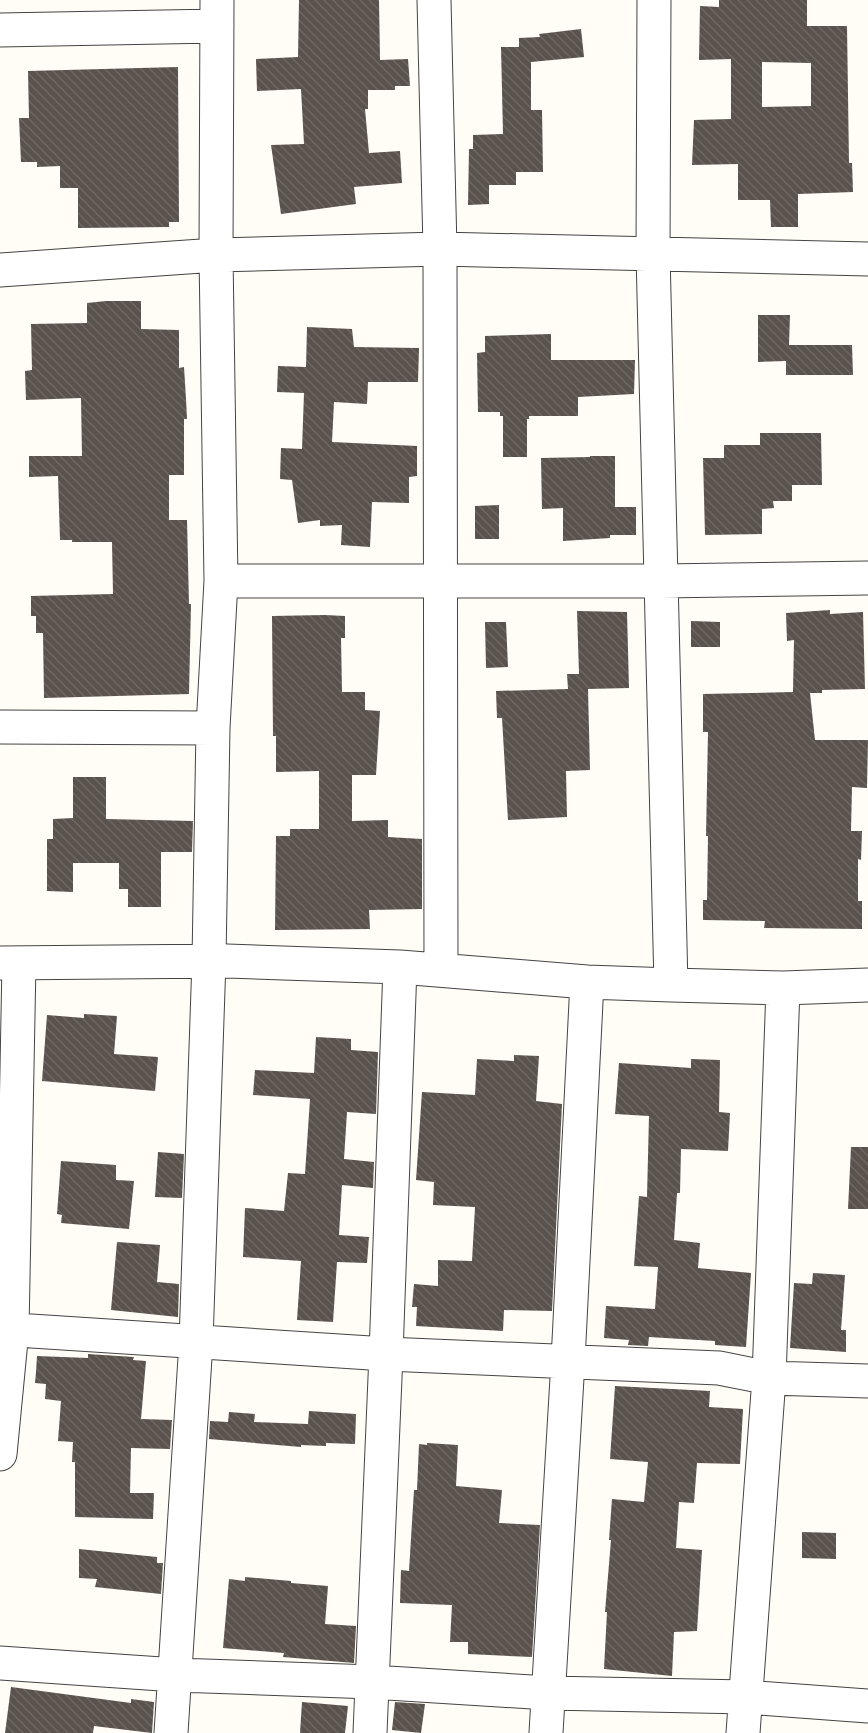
<svg xmlns="http://www.w3.org/2000/svg" width="868" height="1733" viewBox="0 0 868 1733" font-family="Bitter,serif">
  <style>
    .building { fill: url(#building-back-hatch); fill-rule: evenodd }
    .lines { fill: none; stroke-linecap: round; stroke-linejoin: round }
    .minor-casing { stroke: #444; stroke-width: 35 }
    .minor { stroke: #fff; stroke-width: 33 }
  </style>
  <defs>
    <pattern id="building-back-hatch" width="6" height="6" patternUnits="userSpaceOnUse" patternTransform="scale(1.5)"><rect width="6" height="6" fill="#5a524d"/><path d="M-1 5l2 2M0 0l6 6M5-1l2 2" fill="none" stroke="#6d6662"/></pattern>
  </defs>
  <rect width="100%" height="100%" fill="#fffdf5"/>
  <path class="building" d="M299 0H379L380 60 408 59 410 86H395V90H368V109H365L369 153 400 151 402 183 354 187 356 204 281 214 271 145 304 144 301 89 257 91 256 59 298 57Z
    M719 0H807V26H847L849 163H852L853 192 798 194V227H771L770 200H738V164L692 165 694 120 731 119V59L699 60 700 6 719 7ZM762 62 811 63V106L762 107Z
    M581 29 584 57 531 62V110H542L543 172H516V185H489V204L468 205 469 149H473V135L503 134 501 47H519V38L540 37 539 34Z
    M178 67 179 222H169V227L78 228V188H60V166L37 167V162H21L19 118H29L28 71Z
    M106 301H141V329L179 330V368L184 367 186 399 187 419H184V475H169V520H187L189 604H191L189 694 44 698 43 633H36V616H31V596L113 594 112 542H72V540H60L58 476 29 477V456H82L81 398 26 400 25 371 32 370 31 324 87 323V303Z
    M758 315H790L789 345H852L853 375H786V361L758 362Z
    M307 327 352 329 354 347 419 348 418 382H368L367 404 334 402 332 442 417 446V476L409 477V503L372 502 370 547 341 545 342 525 320 526V520L298 523 292 480 280 479 281 448 302 449 304 393 277 392 278 366 306 367Z
    M551 334V360H635L634 394 578 397V416H529V419H527V457H503V416H500V412H478L477 353 485 352V336Z
    M760 433H821L822 485H792V501H773L774 508 762 509V534L705 535 703 458H724V445H760Z
    M590 456H615V507H636V535H610V538L563 541V508L542 509 541 458 590 457Z
    M499 505V539H475V506Z
    M830 610V614L863 612 865 689 822 690V693H810L815 740H868L867 788 852 787 851 831H862L861 860 858 859V901H862V929L764 928 765 921 703 920V900H707L708 836H706L708 732H703V694L793 692 794 640 787 641 786 613Z
    M577 611 627 612 629 688 588 689 590 770 566 771 567 817 508 820 502 718H497L496 691 568 689 567 674H579Z
    M325 615 345 616V638H341L342 692H365V710L380 711 376 775H352V821L388 820V837L422 839V909L369 910 370 929 275 930 276 836H290V829H319V771L276 772V736H273L272 616Z
    M691 621 720 622V647H691Z
    M485 622H506L508 667 486 668Z
    M73 777H106V819L193 821 192 852H161V907H128V889H119V863H73V892L47 891V839H53V819L73 818Z
    M84 1014 117 1016 114 1054 158 1057 155 1091 42 1081 47 1015 84 1018Z
    M316 1037 351 1039V1050L378 1052 376 1114 347 1112 344 1159 374 1162 373 1188 342 1185 339 1235 369 1237 367 1263 337 1262 333 1322 297 1320 301 1261 243 1257 245 1208 284 1211 288 1173 305 1174 310 1099 253 1095 255 1070 314 1073Z
    M514 1055 539 1056 536 1101 562 1104 552 1311 504 1310 503 1331 416 1326 417 1307H412L414 1284 438 1286V1260L472 1261 475 1207 433 1205 434 1182 416 1180 422 1092 475 1095 477 1059 514 1061Z
    M691 1059 720 1060 719 1112 730 1113 728 1151 681 1149 680 1193H677L674 1240 700 1243 698 1268 751 1273 746 1347 715 1345V1341L649 1337 648 1346 628 1345 629 1340 604 1338 606 1306 655 1309 658 1267 634 1266 639 1196 647 1197 649 1116 615 1114 619 1063 691 1068Z
    M851 1147H868V1209H848Z
    M158 1152 184 1154 182 1198 155 1197Z
    M61 1161 116 1165V1180L134 1181 129 1229 61 1223 62 1215 57 1214Z
    M117 1242 160 1245 157 1282 179 1284 178 1317 111 1310Z
    M813 1273 845 1275 841 1330H846V1352L790 1348 794 1283 812 1284Z
    M88 1354 134 1357 133 1360 146 1361 141 1419 172 1420 170 1449 131 1448 130 1493H154L153 1519 75 1517V1462H72L73 1442 58 1441 61 1401 45 1399 46 1384 35 1383 36 1372 37 1356 88 1358Z
    M615 1386 710 1391 709 1407 743 1409 740 1464 697 1463 694 1503 679 1502 676 1548 702 1550 697 1631 674 1632 672 1676 604 1669 607 1612H605L611 1540H609L612 1499 644 1502 648 1462 610 1459Z
    M309 1411 356 1414 355 1444 326 1443V1446L301 1445V1447L209 1439 210 1421 228 1422 229 1412 255 1414 254 1422 308 1424Z
    M427 1443 458 1445 456 1486 502 1490 499 1523 540 1525 532 1657 468 1654V1642H450L452 1605 400 1603 401 1570 409 1571 414 1490H417L419 1444 427 1445Z
    M802 1532 836 1533V1559L802 1558Z
    M79 1549 157 1557V1563H163L161 1594 95 1587 97 1579 79 1578Z
    M245 1577 291 1581V1583L328 1586 325 1624 356 1626 354 1663 283 1657 284 1653 223 1648 229 1579 245 1581Z
    M11 1687 131 1703V1699L154 1702 152 1733 94 1726 93 1733H5Z
    M302 1702 348 1706 345 1733H300Z
    M395 1702 425 1704 421 1733 392 1730Z"/>
  <g class="lines">
    <g class="minor-casing">
      <path id="minor" d="M434 0 440 249 441 970
        M654 0 653 254 671 985
        M0 30 217 26
        M0 270 216 255 440 249 868 259
        M221 581H661L868 578
        M0 727 213 728
        M0 963 227 961 400 967 587 982 671 985 783 988 868 985
        M0 1329 386 1354 719 1368 769 1378 868 1381
        M0 1454 12 1330 19 963
        M0 1663 176 1675 372 1682 548 1693 746 1697 868 1706
        M171 1733 196 1342 209 960 213 728 221 581 216 255 217 0
        M370 1733 386 1354 400 967
        M546 1733 568 1361 587 982
        M743 1733 769 1378 783 988"/>
    </g>
    <use href="#minor" class="minor"/>
  </g>
</svg>
